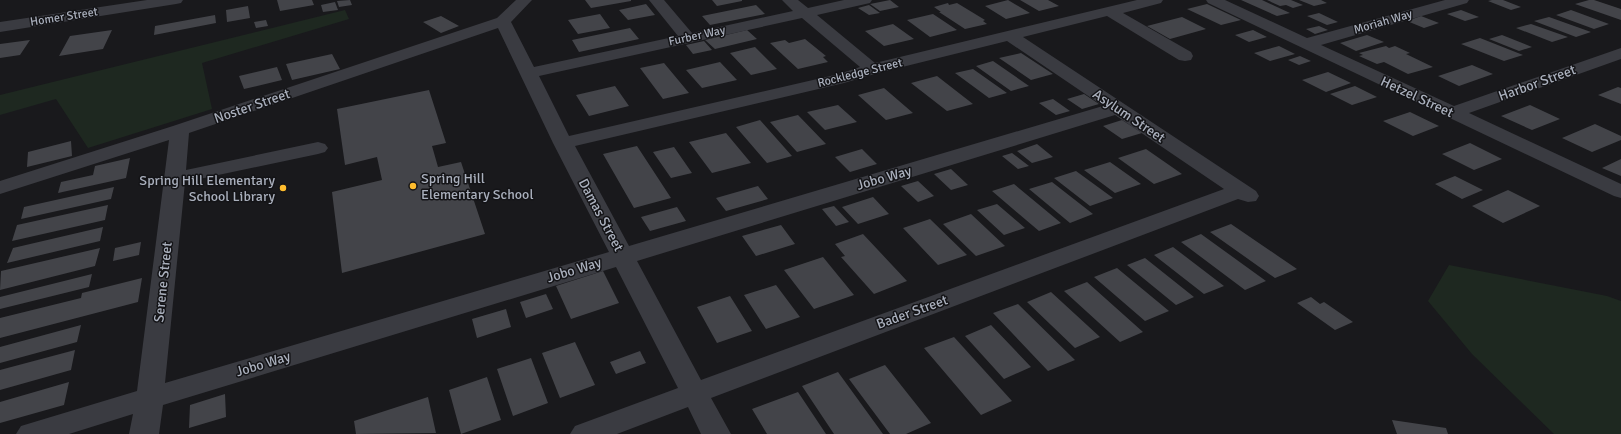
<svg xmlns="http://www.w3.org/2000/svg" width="1621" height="434" viewBox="0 0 1621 434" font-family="Signika,sans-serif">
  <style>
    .green { fill: #1e2820 }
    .building { fill: #434449 }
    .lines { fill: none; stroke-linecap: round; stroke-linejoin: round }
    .minor { fill: #3a3b41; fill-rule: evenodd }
    .poi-dot { fill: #ffbd2e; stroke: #141417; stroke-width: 1.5 }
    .labels { text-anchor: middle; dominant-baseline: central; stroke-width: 3; stroke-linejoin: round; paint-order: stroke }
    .far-street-label { font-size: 12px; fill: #aab0bd; stroke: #141417 }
    .street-label { font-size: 14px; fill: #aab0bd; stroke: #141417 }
    .poi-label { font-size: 14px; fill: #aab0bd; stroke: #141417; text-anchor: start }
  </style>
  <rect width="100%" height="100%" fill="#19191c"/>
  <path class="green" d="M345 10 349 19 202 63 212 109 88 148 56 99 0 115V95Z
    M1449 265 1607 296 1621 301V434H1554L1472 354 1428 301Z"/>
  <path class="building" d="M277 0H312L314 5 280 11Z
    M350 0 352 5 339 7 337 1Z
    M585 0H631V1L591 8Z
    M712 0H742V1L717 6Z
    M890 0 899 7 880 11 870 4Z
    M1008 0 1030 13 1006 19 985 6Z
    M1020 0H1048L1059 6 1039 11Z
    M1241 0H1262L1290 13 1277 16Z
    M1267 0H1291L1303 5 1293 8 1286 5 1280 6Z
    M1299 0H1321L1327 3 1314 6Z
    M1492 0H1503L1521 7 1511 10 1488 1Z
    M1589 0H1594L1621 9V20L1575 4Z
    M335 2 338 10 323 12 321 5Z
    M948 3 949 5 957 3 985 20 983 21 987 24 965 29 939 12H941L934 7Z
    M646 4 655 15 628 20 619 10Z
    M1207 4 1241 20 1221 25 1187 9Z
    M756 5 765 14 710 25 702 16Z
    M869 5 880 13 869 15 858 8Z
    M248 6 250 18 227 22 226 10Z
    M1461 10 1479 17 1465 21 1447 14Z
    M1571 10 1609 24 1594 29 1556 15Z
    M1319 13 1338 22 1327 25 1307 16Z
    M600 14 610 28 578 34 568 20Z
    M933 14 957 30 930 37 907 20Z
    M215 15 216 23 154 35 155 26Z
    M441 16 459 26 441 33 423 22Z
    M1421 16 1439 23 1424 28 1407 21Z
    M1182 17 1206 29 1170 39 1147 26Z
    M1549 17 1591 32 1576 37 1534 21Z
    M266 20 268 26 256 28 254 22Z
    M893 24 914 39 884 46 865 31Z
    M1531 24 1568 37 1552 42 1516 28Z
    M1319 26 1328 30 1315 34 1306 29Z
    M630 28 639 39 579 52 572 40Z
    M112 30 103 49 59 56 70 36Z
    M747 30 757 39 715 49 705 40Z
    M1253 30 1267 37 1249 42 1235 35Z
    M1367 35 1384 42 1356 51 1340 43Z
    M1502 35 1532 47 1519 51 1489 39Z
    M1480 38 1523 55 1504 61 1461 44Z
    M805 39 826 56 823 57 828 62 798 69 770 43 785 40 789 43Z
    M30 40 20 55 0 58V44Z
    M704 41 712 50 693 54 686 45Z
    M1279 46 1295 54 1270 61 1254 53Z
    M1386 46 1389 48 1395 46 1410 53 1406 54 1433 67 1408 74 1384 62 1377 64 1359 56 1363 55 1359 53Z
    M755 47 777 69 751 75 730 53Z
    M1021 53 1053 74 1031 80 999 58Z
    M332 54 340 69 292 80 286 64Z
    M1300 56 1311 61 1299 65 1288 60Z
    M993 61 1029 86 1011 91 976 66Z
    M720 62 737 80 702 88 686 70Z
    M664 63 689 93 663 99 640 68Z
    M1472 65 1493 74 1459 86 1438 76Z
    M277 67 282 80 244 89 239 76Z
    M973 69 1007 93 989 98 955 73Z
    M1328 72 1351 83 1326 92 1302 80Z
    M937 76 973 104 947 111 911 83Z
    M615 86 629 106 589 116 576 95Z
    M1355 86 1377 97 1352 105 1330 94Z
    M1618 87 1621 88V104L1598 95Z
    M884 88 913 113 886 120 858 95Z
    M429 90 446 143 432 146 438 167 461 162 485 234 342 273 332 192 382 180 377 157 345 165 337 109Z
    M1084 94 1099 104 1082 109 1067 99Z
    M1053 99 1070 111 1056 115 1039 103Z
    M838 105 857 122 825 130 807 112Z
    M1530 105 1560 119 1532 130 1501 116Z
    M1410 112 1439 126 1413 136 1383 121Z
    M798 115 826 144 797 152 770 122Z
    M760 120 792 156 767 163 736 127Z
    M1122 120 1142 133 1122 139 1103 126Z
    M1595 124 1621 136V140L1592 152 1562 138Z
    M726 133 751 163 712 173 689 142Z
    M71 141 72 156 27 167 28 152Z
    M1470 143 1502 159 1474 170 1442 154Z
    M1037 144 1053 157 1032 163 1017 151Z
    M637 146 671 198 634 208 603 154Z
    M674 147 692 173 671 178 653 152Z
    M862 149 877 164 850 172 835 157Z
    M1146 149 1182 174 1154 184 1118 158Z
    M1012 153 1029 166 1018 169 1002 156Z
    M130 158 126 178 58 193 61 182 93 175 95 166Z
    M1621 159V176L1602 168Z
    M1110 162 1141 184 1115 193 1084 170Z
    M951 169 968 185 951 190 934 174Z
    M1076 171 1113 198 1090 206 1054 178Z
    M1455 176 1483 190 1462 199 1435 184Z
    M918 181 934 196 918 202 901 186Z
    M1052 182 1093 214 1070 223 1029 189Z
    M1014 184 1061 223 1039 231 992 191Z
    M758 186 768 199 726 211 716 198Z
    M114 187 111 199 21 219 24 207Z
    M1508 190 1540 206 1503 223 1472 206Z
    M873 197 889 214 858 224 842 207Z
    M997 204 1025 228 1004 235 977 210Z
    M108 205 105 220 12 241 17 225Z
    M834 206 849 222 836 226 822 209Z
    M677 207 686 221 650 231 641 217Z
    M971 214 1005 246 976 256 943 224Z
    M930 219 967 255 938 265 903 228Z
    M1231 224 1297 269 1275 278 1210 232Z
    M781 225 795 244 756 256 742 236Z
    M103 227 100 241 7 263 13 248Z
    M863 234 907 281 874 294 841 257 845 256 835 244Z
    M1201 234 1266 281 1245 290 1181 242Z
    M141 242 139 255 113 261 115 248Z
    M1173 247 1224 286 1204 294 1154 255Z
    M100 248 95 266 0 290 1 271Z
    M823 257 854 295 814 309 784 270Z
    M1145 258 1194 297 1176 305 1127 265Z
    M1117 268 1169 311 1145 321 1094 277Z
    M603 271 619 303 571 319 556 286Z
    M92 274 89 287 0 309V297Z
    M142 278 138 302 0 338V318L81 298 82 293Z
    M1087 282 1143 332 1120 342 1064 291Z
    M776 285 800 317 766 329 744 295Z
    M1051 292 1100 337 1075 348 1027 302Z
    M546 294 553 309 526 318 520 302Z
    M730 296 752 331 717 343 697 307Z
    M1311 297 1320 304 1324 302 1353 322 1335 330 1297 303Z
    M1018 304 1075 360 1048 371 993 313Z
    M506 309 511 327 477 338 472 319Z
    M81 325 77 342 0 363V347Z
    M991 325 1031 367 1004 379 965 336Z
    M954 337 1012 401 981 415 924 348Z
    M575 342 595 385 560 398 542 353Z
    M75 350 71 370 0 390V370Z
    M640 351 646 363 616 374 610 362Z
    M531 358 548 403 513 416 497 369Z
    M885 365 931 423 906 434H890L849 379Z
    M838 372 883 434H834L802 386Z
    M487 377 501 420 461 434 449 390Z
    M69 382 64 405 0 423V402Z
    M798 392 826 434H767L752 409Z
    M225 394 226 417 189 428 190 405Z
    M428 397 436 433 356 434 354 421Z
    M1392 420 1446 428 1448 434H1397Z"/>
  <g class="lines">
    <path class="minor" d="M147 0H183L181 3 176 4 0 32V22Z
      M516 0H532L511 22 534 67 678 36 649 0H664L692 33 793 11 782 0H798L808 8 844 0H872L870 3 817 15 875 63 1137 0H1163L1161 3 1123 13 1191 52 1193 56 1191 60 1185 61 1179 60 1107 16 1023 37 1256 191 1259 196 1256 201 1248 202 1238 199 711 398 731 434H701L688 407 617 434H570L575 426 678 388 616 267 163 405 159 434H129L133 414 69 434H16L21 426 137 391 169 140 0 194V181L173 126 497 18ZM802 18 860 67 839 74 569 136 539 76ZM498 28 553 143 609 252 165 383 185 182 318 154 325 152 328 148 325 144 318 142 186 170 189 133ZM1007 41 1103 106 629 246 575 146 844 83 878 73ZM1115 115 1224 189 701 380 637 261Z
      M1206 0H1225L1307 38 1445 0H1469L1467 3 1321 45 1454 106 1621 48V59L1469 113 1621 184V198L1614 196 1208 3Z"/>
  </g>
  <g class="poi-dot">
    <circle cx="413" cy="186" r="4"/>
    <circle cx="283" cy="188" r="4"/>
  </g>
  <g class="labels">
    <g class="far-street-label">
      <text transform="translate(64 17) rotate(-9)">Homer Street</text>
      <text transform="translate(1383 22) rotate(-16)">Moriah Way</text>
      <text transform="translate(697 36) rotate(-12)">Furber Way</text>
      <text transform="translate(860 73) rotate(-14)">Rockledge Street</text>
    </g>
    <g class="street-label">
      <text transform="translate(1537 83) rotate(-20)">Harbor Street</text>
      <text transform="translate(1417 97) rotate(25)">Hetzel Street</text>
      <text transform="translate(252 106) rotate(-19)">Noster Street</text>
      <text transform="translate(1129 116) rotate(34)">Asylum Street</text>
      <text transform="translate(884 178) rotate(-16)">Jobo Way</text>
      <text transform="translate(601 215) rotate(62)">Damas Street</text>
      <text transform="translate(574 270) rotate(-17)">Jobo Way</text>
      <text transform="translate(163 282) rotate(-84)">Serene Street</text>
      <text transform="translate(912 312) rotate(-20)">Bader Street</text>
      <text transform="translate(263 364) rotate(-17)">Jobo Way</text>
    </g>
    <g class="poi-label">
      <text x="421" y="178">Spring Hill<tspan x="421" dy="16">Elementary School</tspan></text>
      <text x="275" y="180" text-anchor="end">Spring Hill Elementary<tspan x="275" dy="16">School Library</tspan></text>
    </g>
  </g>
</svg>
